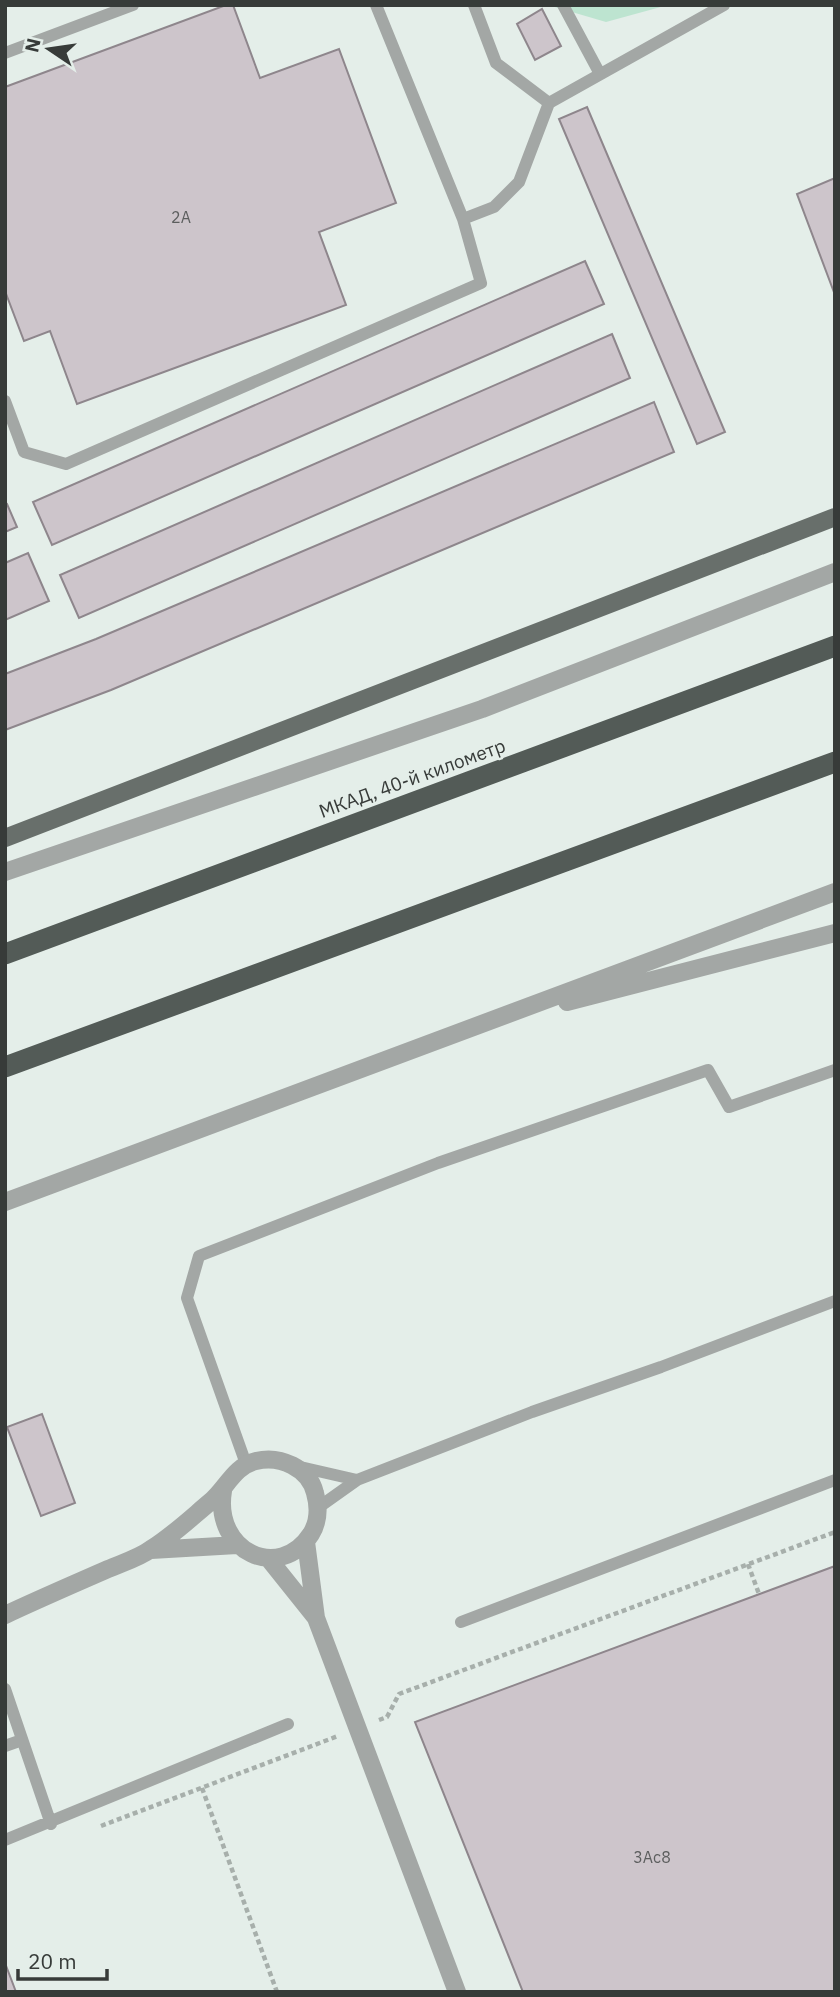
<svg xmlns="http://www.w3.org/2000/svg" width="840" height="1997" viewBox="0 0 840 1997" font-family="'IBM Plex Sans',sans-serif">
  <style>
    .green { fill: #bde4d0 }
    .building { fill: #cdc5cb; stroke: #8e868c; stroke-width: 2 }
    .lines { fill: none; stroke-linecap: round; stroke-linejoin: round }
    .path { stroke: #a7afab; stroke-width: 4.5; stroke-dasharray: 5 3.5; stroke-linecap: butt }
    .lane { stroke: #a3a7a5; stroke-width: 12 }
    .street { stroke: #a3a7a5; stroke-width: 18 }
    .primary { stroke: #686f6b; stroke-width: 18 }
    .highway { stroke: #535b57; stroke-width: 21 }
    .labels { text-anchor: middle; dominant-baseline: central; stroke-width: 5; stroke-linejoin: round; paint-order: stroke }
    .number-label { font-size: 16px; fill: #5c5e5e }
    .street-label { font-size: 19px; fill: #373b39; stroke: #e4eee9 }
  </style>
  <rect width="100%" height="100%" fill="#e4eee9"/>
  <path class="green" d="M548 5H668L606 22Z"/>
  <path class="building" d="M226 5H233L260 78 339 49 396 203 319 232 346 305 77 404 50 331 24 341 5 291V87Z
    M542 9 561 46 535 60 517 24Z
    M587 107 725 432 697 444 559 119Z
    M835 178V295L797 194Z
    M585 261 604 304 52 545 33 502Z
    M612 334 630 378 79 618 60 575Z
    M654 402 674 452 111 690 5 730V674L96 639Z
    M7 504 17 527 5 532V505Z
    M28 553 49 601 5 620V563Z
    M42 1414 75 1503 41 1516 7 1427Z
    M835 1566V1992H523L415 1722Z
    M5 1963 16 1992H5Z"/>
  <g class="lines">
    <path class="path" d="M748 1564 759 1594
      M379 1720 387 1717 399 1694 835 1532
      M202 1788 277 1992
      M101 1826 338 1736"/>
    <path class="lane" d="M474 5 496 63 549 103 724 5
      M563 5 600 74
      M5 53 133 5
      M463 219 494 207 519 182 549 103
      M5 401 24 452 66 464 481 283 463 219 376 5
      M246 1464 187 1298 199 1256 438 1163 708 1070 729 1107 835 1070
      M296 1466 357 1480
      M319 1507 357 1480 532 1412 661 1367 835 1301
      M461 1622 835 1480
      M5 1689 51 1824
      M5 1746 22 1740
      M5 1840 288 1724"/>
    <path class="street" d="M5 872 482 709 835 572
      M567 1002 835 933
      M5 1202 835 892
      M306 1542 316 1618 457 1992
      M151 1550 237 1545
      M268 1558 316 1618
      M5 1615C39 1599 74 1584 108 1569 122 1563 139 1558 151 1549 172 1536 191 1518 210 1502 226 1489 234 1466 256 1461 280 1455 309 1468 315 1493 319 1507 319 1521 311 1534 279 1583 213 1551 223 1491"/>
    <path class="primary" d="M5 838 835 517"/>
    <path class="highway" d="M5 954 835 646
      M5 1067 835 762"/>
  </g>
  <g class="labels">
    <g class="number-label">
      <text x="181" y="217">2А</text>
      <text x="652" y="1857">3Ас8</text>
    </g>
    <g class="street-label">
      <text transform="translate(412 778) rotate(-20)">МКАД, 40-й километр</text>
    </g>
  </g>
  <rect width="840" height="1997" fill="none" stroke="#373b39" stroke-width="14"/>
  <g transform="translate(49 49) rotate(283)" stroke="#e4eee9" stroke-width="5" paint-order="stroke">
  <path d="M0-5L12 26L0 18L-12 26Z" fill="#373b39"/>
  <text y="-10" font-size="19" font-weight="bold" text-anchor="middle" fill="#373b39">N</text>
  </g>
  <path d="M18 1969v10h89v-10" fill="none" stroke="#373b39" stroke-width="3.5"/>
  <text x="28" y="1969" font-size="21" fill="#373b39" stroke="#e4eee9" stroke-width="5" paint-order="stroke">20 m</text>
</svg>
